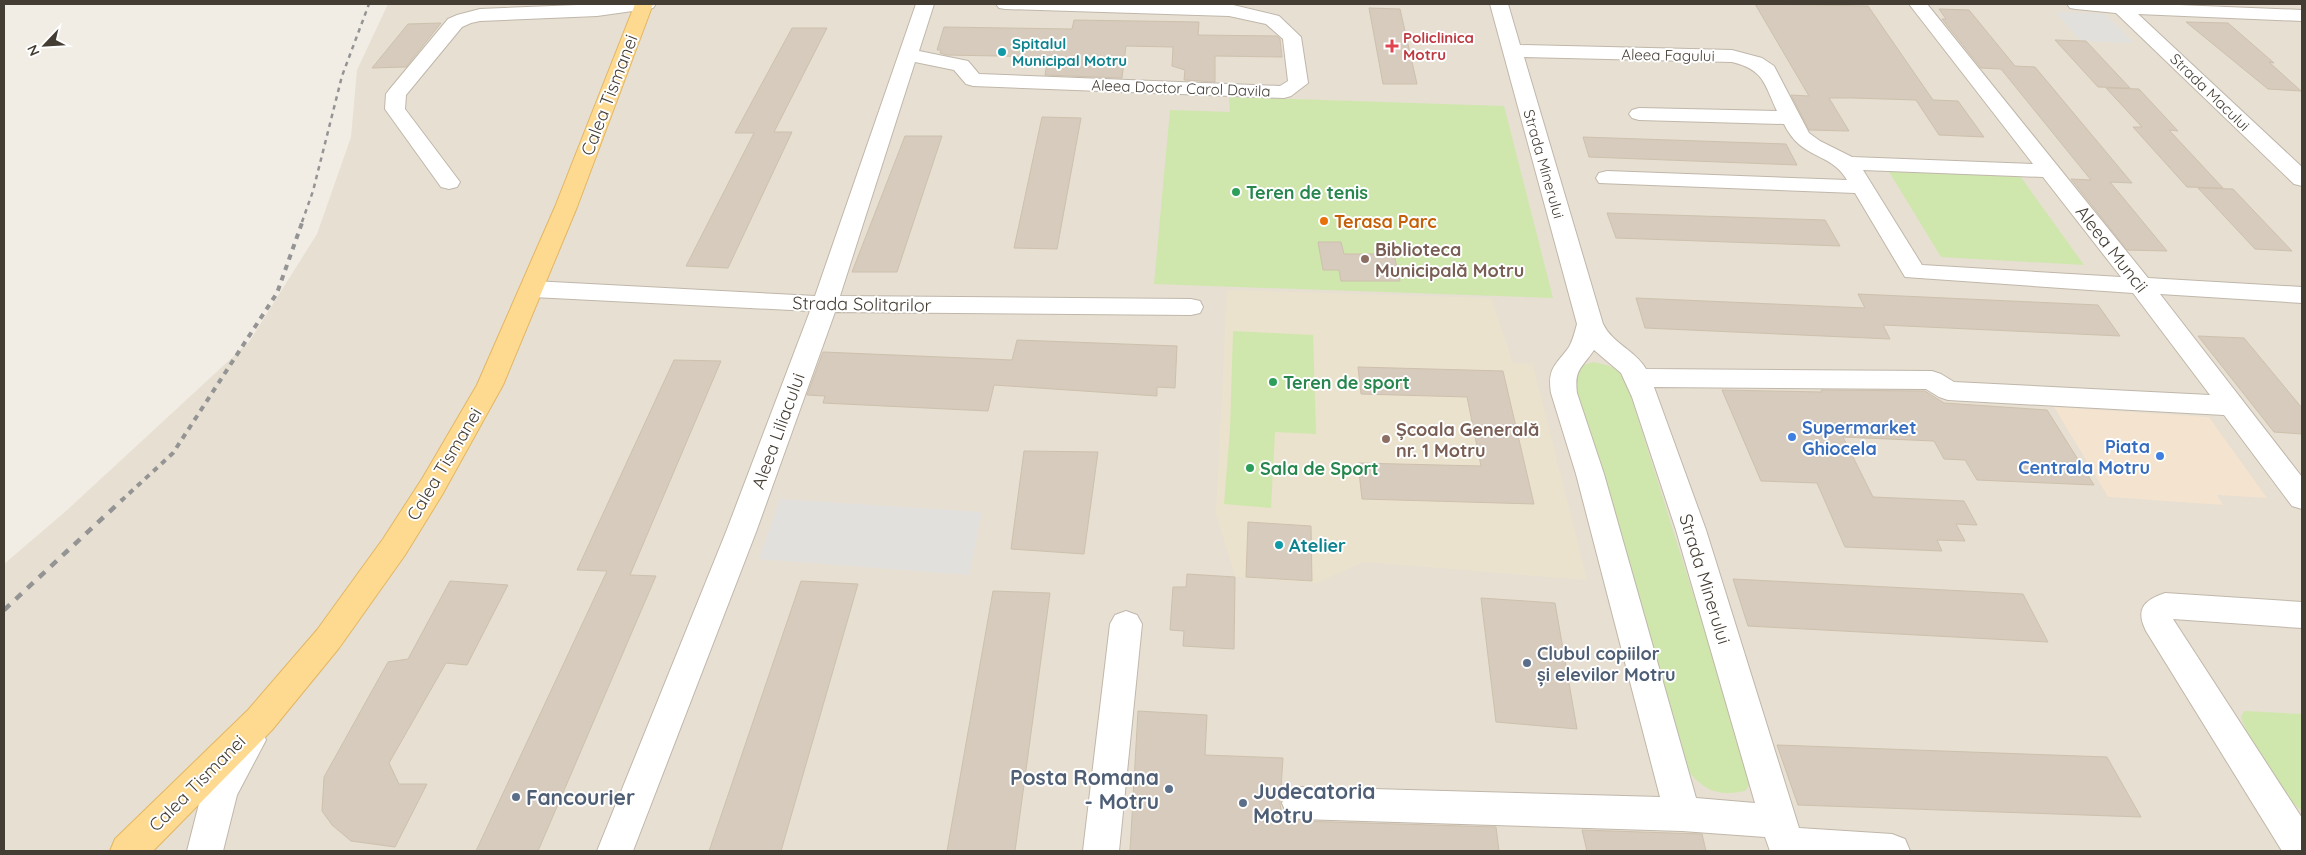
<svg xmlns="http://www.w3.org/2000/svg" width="2306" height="855" viewBox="0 0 2306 855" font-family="Quicksand,sans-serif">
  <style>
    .residential { fill: #e6dfd2 }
    .commercial { fill: #f4e3ce }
    .education { fill: #ebe2cd }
    .green { fill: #cfe7ac }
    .parking { fill: #e2e0dc }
    .building { fill: #d6cbbc; stroke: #cec0ad }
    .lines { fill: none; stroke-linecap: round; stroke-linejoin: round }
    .minor-casing { stroke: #c0b7aa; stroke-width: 2 }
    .major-casing { stroke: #e3b661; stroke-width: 2 }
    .minor { fill: #fff; fill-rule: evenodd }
    .major { fill: #feda91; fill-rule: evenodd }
    .rail-far2 { stroke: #949494; stroke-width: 2.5; stroke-dasharray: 4.5 4.5; stroke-linecap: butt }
    .rail-far1 { stroke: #949494; stroke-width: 4; stroke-dasharray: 5.5 5.5; stroke-linecap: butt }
    .rail { stroke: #949494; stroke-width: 4.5; stroke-dasharray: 8 8; stroke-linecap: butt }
    .health-dot { fill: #e0444e; stroke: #fff; stroke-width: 2 }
    .culture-dot { fill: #0f9aa8; stroke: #fff; stroke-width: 2 }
    .leisure-dot { fill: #2e9e5b; stroke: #fff; stroke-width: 2 }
    .food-dot { fill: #e8710a; stroke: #fff; stroke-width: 2 }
    .education-dot { fill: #8d6e63; stroke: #fff; stroke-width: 2 }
    .shop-dot { fill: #3f7fe0; stroke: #fff; stroke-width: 2 }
    .service-dot { fill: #5c6f8a; stroke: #fff; stroke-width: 2 }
    .labels { text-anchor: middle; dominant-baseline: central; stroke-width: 4; stroke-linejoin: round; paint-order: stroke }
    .far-health-label { font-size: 15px; font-weight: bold; fill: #be3a42; stroke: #fff; text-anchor: start }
    .far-culture-label { font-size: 15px; font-weight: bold; fill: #0d838f; stroke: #fff; text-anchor: start }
    .far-street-label { font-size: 15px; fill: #443d34; stroke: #fff }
    .street-label { font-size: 18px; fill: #443d34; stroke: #fff }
    .leisure-label { font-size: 18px; font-weight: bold; fill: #27864d; stroke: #fff; text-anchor: start }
    .food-label { font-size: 18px; font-weight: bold; fill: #c56008; stroke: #fff; text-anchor: start }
    .education-label { font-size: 18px; font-weight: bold; fill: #785e54; stroke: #fff; text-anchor: start }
    .shop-label { font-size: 18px; font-weight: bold; fill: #366cbe; stroke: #fff; text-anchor: start }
    .culture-label { font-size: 18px; font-weight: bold; fill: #0d838f; stroke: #fff; text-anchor: start }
    .service-label { font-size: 18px; font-weight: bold; fill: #4e5e75; stroke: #fff; text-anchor: start }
    .near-service-label { font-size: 21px; font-weight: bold; fill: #4e5e75; stroke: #fff; text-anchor: start }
  </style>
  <rect width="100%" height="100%" fill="#f2ede4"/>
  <path class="residential" d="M388 4H2302V851H4V564L66 511 249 342 317 234 351 137 357 70Z"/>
  <path class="commercial" d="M2054 407 2209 417 2267 498 2217 495 2223 505 2108 497Z"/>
  <path class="education" d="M1227 290 1491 298 1513 363 1533 365 1587 580 1364 562 1317 583 1235 577 1216 513Z"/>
  <path class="green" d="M1229 97 1504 106 1553 298 1154 284 1170 110 1230 112Z
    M1888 170 2020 176 2084 265 1941 257Z
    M1233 331 1313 335 1316 434 1275 432 1271 508 1224 504 1230 429Z
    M1593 362C1614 366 1619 368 1628 387L1744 756 1749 785 1745 791C1720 796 1706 792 1690 773L1576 397 1572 375 1581 366Z
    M2244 711 2302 714V811L2293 803 2247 732 2241 718Z"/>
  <path class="parking" d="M2055 12 2105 14 2134 43 2081 41Z
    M780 499 982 512 969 575 759 559Z"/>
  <path class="building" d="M1755 4 1868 6 1933 100 1958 101 1984 137 1939 135 1916 100 1853 98H1829L1849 131 1809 130 1791 95 1809 96Z
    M1369 8 1400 9 1417 84H1383Z
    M1939 9 1969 10 2015 66 2035 67 2132 183 2110 182 2167 251 2127 250 2071 179 2091 180 2001 69 1981 68 1942 19H1946Z
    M1074 20 1199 22 1198 35 1277 36 1280 39 1282 57 1215 56V82L1184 80 1185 70 1172 66 1173 47 1126 46 1122 78 1045 75 1048 57 947 55 940 53 941 50H937L944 27 1072 29Z
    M2186 22 2228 23 2274 63 2269 62 2301 91 2268 89Z
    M441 23 406 67 372 68 408 24Z
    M792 28H827L774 132H792L728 268 686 266 754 133H735Z
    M2055 40 2086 41 2130 88 2098 87Z
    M2106 88 2139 89 2178 131 2169 130 2223 188 2187 187 2133 127H2142Z
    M1042 117 1081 118 1057 249 1014 248Z
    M905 136H942L897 272H852Z
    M1583 137 1786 144 1797 165 1589 157Z
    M2198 188 2233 189 2292 251 2255 249Z
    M1607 213 1825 220 1840 246 1616 238Z
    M1318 242H1341L1344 254H1394L1400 281H1341L1339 270H1323Z
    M1858 294 2098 305 2120 336 1883 325 1890 339 1645 328 1636 298 1865 308Z
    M2198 336 2244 338 2302 408V434L2274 432Z
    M1017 340 1177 346 1175 388 1157 387V396L994 385 988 411 823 403 825 396 807 395 823 352 1012 360Z
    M674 360 721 361 630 575 656 576 538 851H476L607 571 577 570Z
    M1358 367 1503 371 1534 504 1362 499 1358 463 1481 466 1467 397 1361 394Z
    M1722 390 1822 392 1821 390 1925 391 1944 403 2047 410 2094 485 1977 480 1965 460 1944 459 1934 441 1843 437 1873 497 1964 501 1977 525 1956 524 1965 541 1937 540 1942 551 1845 547 1817 483 1761 481Z
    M1024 451 1098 452 1084 554 1011 549Z
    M1248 522 1311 526 1312 581 1246 577Z
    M1187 574 1235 577 1234 649 1183 646 1184 631 1170 630 1173 587H1186Z
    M1733 579 2023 594 2048 642 1748 626Z
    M450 581 508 585 467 665 446 663 389 763 399 784H427L395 847 351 841 332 825 322 811 324 777 388 662 408 659Z
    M801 581 858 584 781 851H709Z
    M993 591 1050 593 1015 851H947Z
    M1481 598 1555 603 1577 729 1496 722Z
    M1138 711 1207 715 1205 755 1283 758 1280 804 1282 814 1286 817 1300 821 1496 827 1499 851H1130Z
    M1777 745 2107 757 2141 817 1798 805Z
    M1582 830 1702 834 1706 851H1587Z"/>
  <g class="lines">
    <g class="minor-casing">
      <path id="minor" d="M603 4H656L653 8 647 9 597 16 480 21 471 23 462 27 406 95 405 109 460 182 457 187 449 189 441 187 385 109 386 94 389 90 448 19 457 15 480 9Z
        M916 4H934L919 51 968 61 979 74 1280 86 1288 81 1283 39 1266 24 1229 16 1005 9 999 8 996 4H1229L1279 16 1301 37 1308 83 1291 96 1284 98 973 86 966 84 954 70 915 62 840 296 1191 299 1200 301 1203 307 1200 313 1191 315 835 312 756 532 633 851H597L726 532 810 311 533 297 524 294 521 289 524 284 533 281 815 296Z
        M1490 4H1508L1520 45 1732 50 1762 58 1774 66 1809 133 1820 141 1852 157 2033 164 1909 4H1927L2148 278 2302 287V303L2160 294 2302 477V509L2292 506 2224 415 1948 400 1939 397 1926 389 1654 387 1706 530 1799 828 1892 834 1905 839 1910 851H1770L1765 837 1682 831 1300 819 1287 815 1282 803 1287 791 1300 787 1660 797 1576 474 1551 393C1547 368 1556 365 1569 347 1573 340 1575 331 1577 324ZM1524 57 1732 62C1764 70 1764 83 1777 111L1639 108 1632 110 1629 114 1632 118 1639 120 1784 124C1802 161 1830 151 1847 180L1607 171 1599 173 1596 178 1599 183 1855 193 1905 277 2133 293 2210 395 1954 382 1941 374 1932 371 1646 369C1635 350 1613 344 1603 324ZM1863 170 2043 177 2121 277 1922 265ZM1594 350 1621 373 1632 397 1676 530 1755 803 1696 798 1604 474 1577 393C1574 369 1582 368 1594 350Z
        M2067 4H2154L2302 10V21L2138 14 2302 167V186L2294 184 2116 13 2076 9 2070 8Z
        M2165 593 2302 602V628L2173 619 2302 818V851H2282L2146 631C2135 609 2144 600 2165 593Z
        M1126 611 1137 615 1142 624 1119 851H1083L1110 624 1115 615Z
        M249 725 261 729 266 740 237 795 223 851H187L202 792 237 729Z"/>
    </g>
    <g class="major-casing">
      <path id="major" d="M635 4H653L577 207 503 385 442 495 405 555 339 648 272 730 153 851H110L115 839 248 710 317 630 383 539 422 479 477 385 555 207Z"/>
    </g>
    <use href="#minor" class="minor"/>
    <use href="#major" class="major"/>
    <path class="rail-far2" d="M302 222 313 191 342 76 369 4"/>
    <path class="rail-far1" d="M121 501 173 453 277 293 303 220"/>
    <path class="rail" d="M4 610 122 500"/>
  </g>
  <path class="health-dot" d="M1389.5 38.5h5v5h5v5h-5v5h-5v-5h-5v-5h5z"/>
  <g class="culture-dot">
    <circle cx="1002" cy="52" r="5"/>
    <circle cx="1279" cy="545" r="5"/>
  </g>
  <g class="leisure-dot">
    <circle cx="1236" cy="192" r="5"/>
    <circle cx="1273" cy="382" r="5"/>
    <circle cx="1250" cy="468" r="5"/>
  </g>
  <circle class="food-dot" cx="1324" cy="221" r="5"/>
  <g class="education-dot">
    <circle cx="1365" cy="259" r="5"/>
    <circle cx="1386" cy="439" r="5"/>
  </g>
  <g class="shop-dot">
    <circle cx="1792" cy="437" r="5"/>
    <circle cx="2160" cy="456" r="5"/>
  </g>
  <g class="service-dot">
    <circle cx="1527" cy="663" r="5"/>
    <circle cx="1169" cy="789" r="5"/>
    <circle cx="516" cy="797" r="5"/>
    <circle cx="1243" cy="803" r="5"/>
  </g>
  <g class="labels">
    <g class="far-health-label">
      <text x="1403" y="37">Policlinica<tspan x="1403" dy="17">Motru</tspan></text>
    </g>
    <g class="far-culture-label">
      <text x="1012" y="43">Spitalul<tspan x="1012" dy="17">Municipal Motru</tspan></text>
    </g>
    <g class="far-street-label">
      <text transform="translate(1668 55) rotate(1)">Aleea Fagului</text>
      <text transform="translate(1181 88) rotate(2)">Aleea Doctor Carol Davila</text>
      <text transform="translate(2210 92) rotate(44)">Strada Macului</text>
      <text transform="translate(1544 164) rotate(74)">Strada Minerului</text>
    </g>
    <g class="street-label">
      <text transform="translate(609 95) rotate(-69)">Calea Tismanei</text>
      <text transform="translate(2112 249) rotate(52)">Aleea Muncii</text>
      <text transform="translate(862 304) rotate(1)">Strada Solitarilor</text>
      <text transform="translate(778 431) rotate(-70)">Aleea Liliacului</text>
      <text transform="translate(444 464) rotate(-59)">Calea Tismanei</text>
      <text transform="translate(1705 579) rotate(73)">Strada Minerului</text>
      <text transform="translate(197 783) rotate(-45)">Calea Tismanei</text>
    </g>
    <g class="leisure-label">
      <text x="1246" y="192">Teren de tenis</text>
      <text x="1283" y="382">Teren de sport</text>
      <text x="1260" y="468">Sala de Sport</text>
    </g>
    <g class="food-label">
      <text x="1334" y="221">Terasa Parc</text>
    </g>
    <g class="education-label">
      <text x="1375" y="249">Biblioteca<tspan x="1375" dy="21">Municipală Motru</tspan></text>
      <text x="1396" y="429">Școala Generală<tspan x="1396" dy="21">nr. 1 Motru</tspan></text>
    </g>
    <g class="shop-label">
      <text x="1802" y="427">Supermarket<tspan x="1802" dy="21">Ghiocela</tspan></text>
      <text x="2150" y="446" text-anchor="end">Piata<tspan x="2150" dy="21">Centrala Motru</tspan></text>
    </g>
    <g class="culture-label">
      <text x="1289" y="545">Atelier</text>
    </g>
    <g class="service-label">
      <text x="1537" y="653">Clubul copiilor<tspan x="1537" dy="21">și elevilor Motru</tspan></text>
    </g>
    <g class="near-service-label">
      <text x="1159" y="777" text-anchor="end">Posta Romana<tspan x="1159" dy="24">- Motru</tspan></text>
      <text x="1253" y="791">Judecatoria<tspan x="1253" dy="24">Motru</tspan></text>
      <text x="526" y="797">Fancourier</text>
    </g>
  </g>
  <rect width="2306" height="855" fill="none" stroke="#443d34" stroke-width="10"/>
  <g transform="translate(45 45) rotate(245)" stroke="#ffffff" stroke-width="4" paint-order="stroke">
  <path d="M0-4L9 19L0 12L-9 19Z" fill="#443d34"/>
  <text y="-8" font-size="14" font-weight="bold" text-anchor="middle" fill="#443d34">N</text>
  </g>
</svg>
